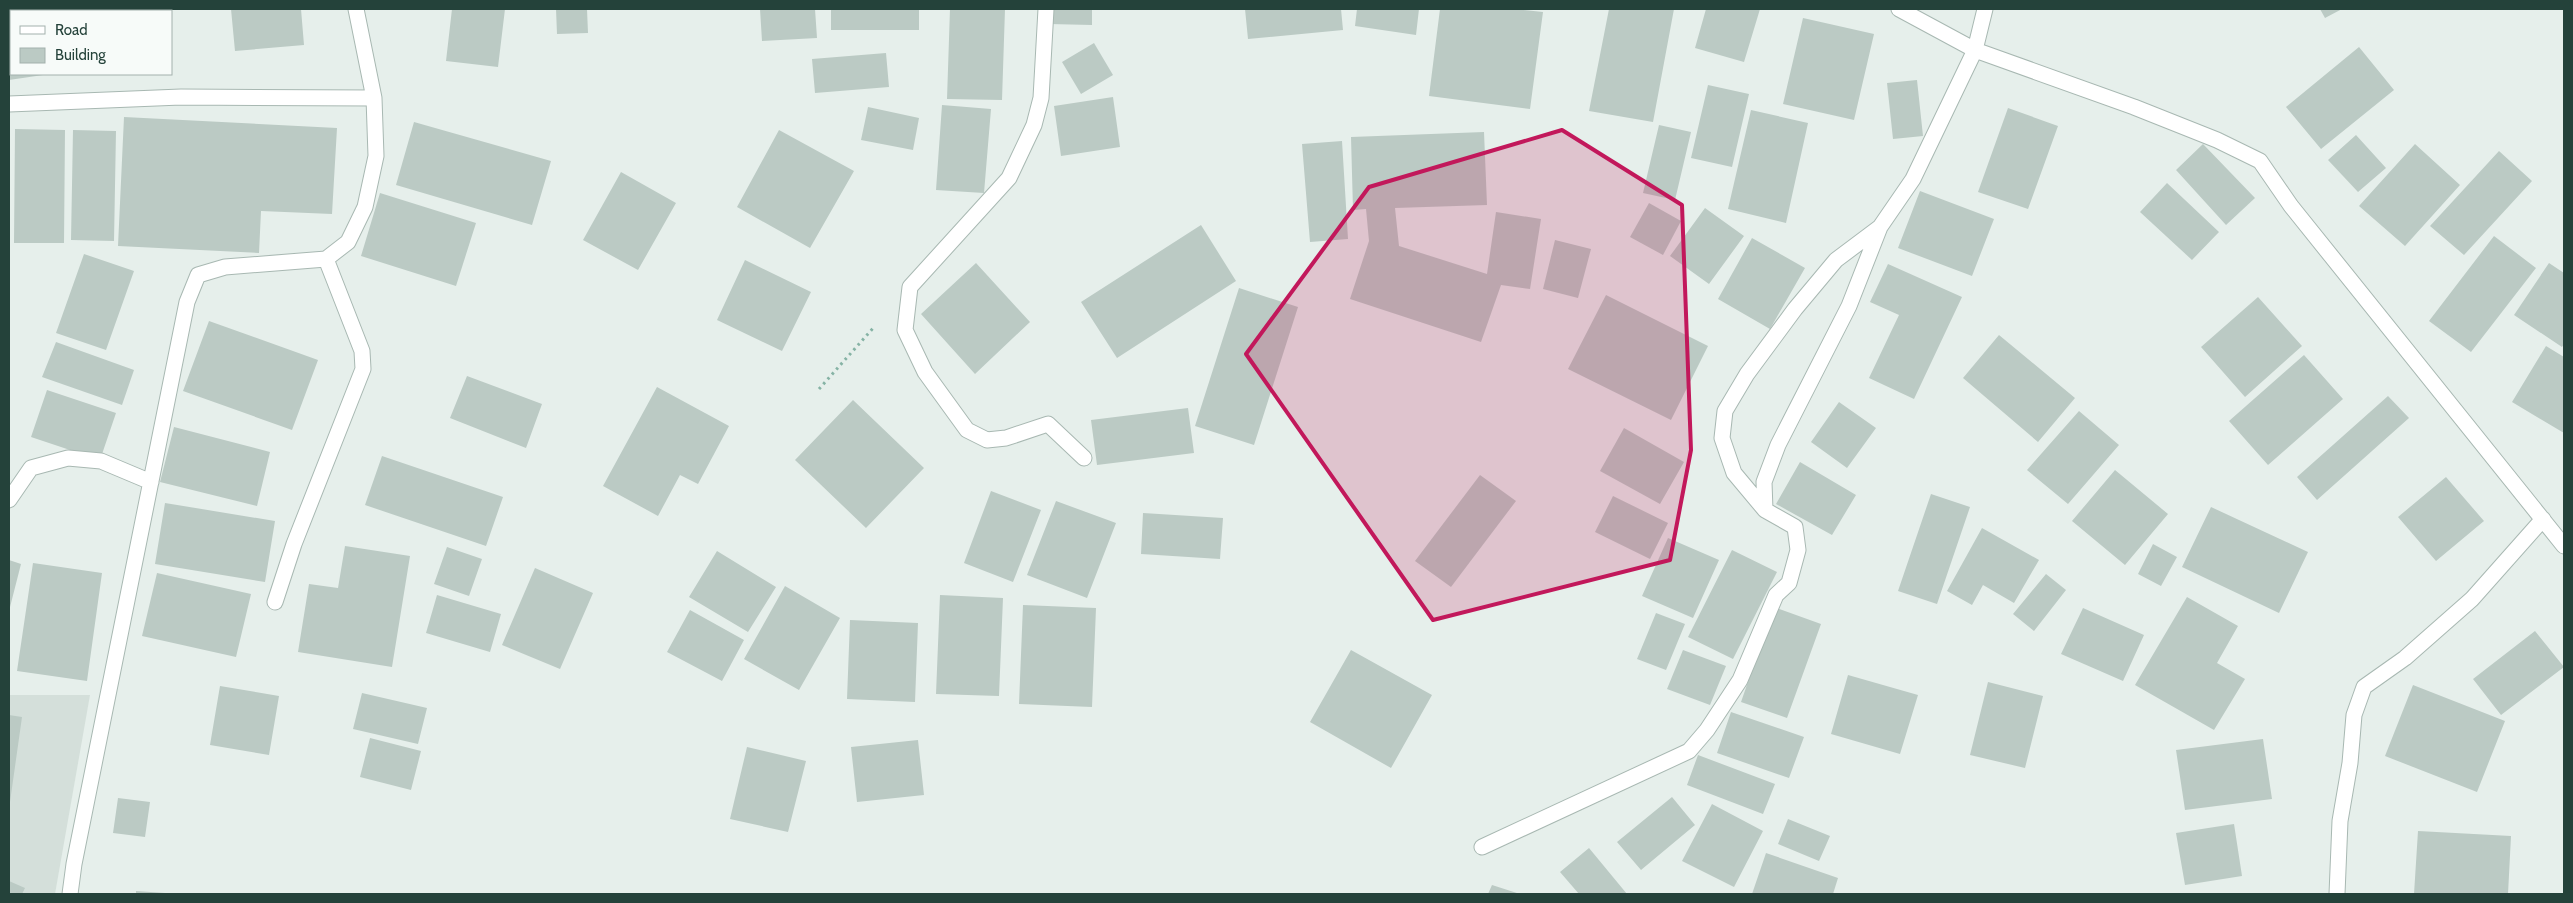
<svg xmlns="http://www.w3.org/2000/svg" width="2573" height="903" viewBox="0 0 2573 903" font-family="Cabin,sans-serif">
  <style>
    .built { fill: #d4dfda }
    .building { fill: #bbcac4 }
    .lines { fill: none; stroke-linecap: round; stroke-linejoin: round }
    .street-casing { stroke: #a8b8b2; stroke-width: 17 }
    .path { stroke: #86b3a5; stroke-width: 3; stroke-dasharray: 2.5 4; stroke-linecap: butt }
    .street { stroke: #fff; stroke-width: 15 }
    .marked { fill: #c2185b; fill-opacity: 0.2; stroke: #c2185b; stroke-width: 4; stroke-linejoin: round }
  </style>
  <rect width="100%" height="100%" fill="#e6efeb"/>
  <path class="built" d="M9 695H90L55 894H9Z"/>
  <path class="building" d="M9 9H65L66 11H11V74L43 75 9 80Z
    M231 9H301L304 45 235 51Z
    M452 9H505L498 67 446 61Z
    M556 9H587L588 33 557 34Z
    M760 9H815L817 38 762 41Z
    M831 9H919V30H831Z
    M950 9H1005L1002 100 947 99Z
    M1050 9H1092V25L1049 24Z
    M1245 9H1341L1343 30 1248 39Z
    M1357 9H1419L1416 35 1355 26Z
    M1440 9H1514L1543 12 1530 109 1429 96Z
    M1609 9H1674L1653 122 1589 111Z
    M1706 9H1760L1744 62 1695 48Z
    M2320 9H2342L2325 18Z
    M1803 18 1874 34 1854 120 1783 104Z
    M1094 43 1113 75 1081 94 1062 62Z
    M2359 47 2394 90 2321 149 2286 107Z
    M886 53 889 87 815 93 812 59Z
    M1917 80 1923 136 1893 139 1887 83Z
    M1708 85 1749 94 1732 167 1691 158Z
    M1113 97 1120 147 1061 156 1054 106Z
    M942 105 991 109 984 193 936 190Z
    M868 107 919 118 913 150 861 140Z
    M2008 108 2058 126 2028 209 1978 192Z
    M1751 110 1808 123 1786 223 1728 209Z
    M124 117 337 128 332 214 261 211 259 253 118 246Z
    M414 122 551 161 532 225 396 185Z
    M1659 125 1691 132 1675 200 1643 193Z
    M15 129 65 130 64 243H14Z
    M73 130 116 131 114 241 71 240Z
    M779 130 854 171 810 248 737 207Z
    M1484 132 1487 205 1395 208 1399 246 1487 274 1496 212 1541 219 1530 289 1501 285 1481 342 1350 299 1369 241 1366 209 1353 210 1351 137Z
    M2356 135 2386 168 2358 192 2328 160Z
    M1342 141 1348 239 1310 242 1302 144Z
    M2203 144 2255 198 2226 225 2176 170Z
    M2415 144 2460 185 2405 246 2359 206Z
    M2499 151 2532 181 2464 255 2430 226Z
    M621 172 676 203 638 270 583 240Z
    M2167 183 2219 232 2192 260 2140 212Z
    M1920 191 1994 219 1972 276 1898 248Z
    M380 193 476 223 456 286 361 256Z
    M1649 203 1681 221 1663 255 1630 237Z
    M1705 208 1744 236 1709 284 1670 256Z
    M1201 225 1236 281 1117 358 1081 302Z
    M2494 236 2536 268 2471 352 2429 321Z
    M1752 238 1805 268 1770 329 1718 299Z
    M1555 240 1591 249 1578 298 1543 289Z
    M84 254 134 271 106 350 56 333Z
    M745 260 811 292 782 351 717 320Z
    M976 263 1030 322 975 374 921 314Z
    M2549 263 2564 273V344L2562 347 2514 315Z
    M1888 264 1962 297 1914 399 1869 378 1899 315 1870 302Z
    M1239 288 1298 307 1254 445 1195 426Z
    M1606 295 1708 346 1671 420 1568 369Z
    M2258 297 2302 346 2245 397 2201 347Z
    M209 321 318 360 292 430 183 391Z
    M1999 335 2075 398 2038 442 1963 378Z
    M56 342 134 370 122 405 42 377Z
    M2546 346 2564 357V433L2512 402Z
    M2304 355 2343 399 2268 465 2229 421Z
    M467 376 542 404 526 448 450 418Z
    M657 387 729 426 698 484 680 475 658 516 603 486Z
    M47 390 116 413 100 460 31 437Z
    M2388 396 2409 418 2317 500 2297 477Z
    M853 400 924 468 866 528 795 460Z
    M1839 402 1876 428 1847 468 1811 442Z
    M1188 408 1194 453 1097 465 1091 420Z
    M2079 411 2119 445 2068 504 2027 470Z
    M174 427 270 452 257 506 160 482Z
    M1624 428 1684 462 1660 504 1600 471Z
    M382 456 503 497 486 546 365 505Z
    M1800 462 1856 495 1832 535 1776 504Z
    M2115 470 2168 514 2125 565 2072 521Z
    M1480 475 1516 501 1451 587 1415 561Z
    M2446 477 2484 521 2436 561 2398 517Z
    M991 491 1041 510 1013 582 964 563Z
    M1931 494 1970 507 1937 604 1898 591Z
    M1613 496 1668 523 1650 559 1595 532Z
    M1056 501 1116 523 1087 598 1027 575Z
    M165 503 275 521 265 582 155 564Z
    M2211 507 2308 552 2279 613 2182 567Z
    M1143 513 1223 518 1220 559 1141 554Z
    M1982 528 2039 560 2014 603 1983 585 1972 605 1947 591Z
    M1668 538 1719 560 1693 618 1642 596Z
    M2153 544 2177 557 2161 586 2138 574Z
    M345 546 410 556 392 667 298 652 309 584 338 588Z
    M447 547 482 559 469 596 434 584Z
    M1732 550 1777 572 1733 659 1688 637Z
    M717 551 776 587 748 632 689 597Z
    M9 560 21 564 9 611Z
    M33 563 102 573 87 681 17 671Z
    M535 568 593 593 560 669 502 645Z
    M157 573 251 594 236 657 142 636Z
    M2046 574 2066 590 2034 631 2013 614Z
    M785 586 840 618 799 690 744 659Z
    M437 595 501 614 490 652 426 633Z
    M940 595 1003 598 999 696 936 694Z
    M2187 597 2238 626 2217 663 2245 679 2214 730 2135 685Z
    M1023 605 1096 608 1092 707 1019 704Z
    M1774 607 1821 624 1787 718 1741 702Z
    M2083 608 2144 635 2123 681 2061 654Z
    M690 610 744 640 722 681 667 652Z
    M1656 613 1685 624 1666 670 1637 659Z
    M850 620 918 623 915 702 847 699Z
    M2535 631 2564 667 2501 715 2473 679Z
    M1351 650 1432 695 1391 768 1310 722Z
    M1683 650 1726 666 1710 705 1667 689Z
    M1848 675 1918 695 1900 754 1831 734Z
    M1988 682 2043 696 2025 768 1970 755Z
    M2413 685 2505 721 2477 792 2385 756Z
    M220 686 279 696 269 755 210 745Z
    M362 693 427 708 418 744 353 729Z
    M1731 712 1804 737 1789 778 1717 753Z
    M9 715 22 717 10 802H9Z
    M370 738 421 751 411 790 360 777Z
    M2263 739 2272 799 2185 810 2176 750Z
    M918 740 924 795 857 802 851 747Z
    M747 747 806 761 788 832 730 819Z
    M1698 755 1775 784 1763 814 1687 785Z
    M1672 797 1695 825 1641 870 1617 842Z
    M118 798 150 802 145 837 113 833Z
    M1712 804 1763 831 1734 887 1682 861Z
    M1788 819 1830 836 1819 861 1778 844Z
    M2234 824 2242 876 2185 885 2176 833Z
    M2418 831 2511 836 2508 894H2414Z
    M1589 848 1627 894H1579L1560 872Z
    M1766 853 1838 878 1833 894H1752Z
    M9 881 25 888 22 894H9Z
    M1492 885 1520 894H1488Z
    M136 891 165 893V894H136Z"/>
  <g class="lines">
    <g class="street-casing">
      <path id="street" d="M1046 9 1041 98 1034 125 1009 178 910 287 905 330 925 372 967 430 987 440 1006 438 1048 424 1084 458
        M1899 9 1975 50 2134 107 2217 140 2260 161 2291 206 2564 546
        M9 104 181 97 374 98
        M9 500 31 468 68 458 101 461 151 482
        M1765 510 1734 473 1722 438 1725 411 1747 374 1795 309 1836 260 1880 227
        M275 602 294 544 363 369 362 351 326 259
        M1482 847 1689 751 1707 730 1740 680 1776 595 1789 583 1798 550 1795 527 1765 510 1764 482 1778 445 1849 306 1880 227 1913 179 1975 50 1985 9
        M70 894 74 864 187 302 198 275 225 267 326 259 348 242 365 207 376 156 374 98 356 9
        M2337 894 2340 821 2350 763 2354 715 2364 687 2405 658 2472 599 2543 519"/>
    </g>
    <path class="path" d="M819 389 875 326"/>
    <use href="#street" class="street"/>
  </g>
  <path class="marked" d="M1562 130 1682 205 1691 450 1670 560 1433 620 1246 354 1369 187Z"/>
  <rect width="2573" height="903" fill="none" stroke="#24423a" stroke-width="20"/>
  <rect x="10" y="10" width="162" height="65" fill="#f7fbf9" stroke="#a3b1ad"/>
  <rect x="20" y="26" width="25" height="8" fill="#ffffff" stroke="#a3b1ad"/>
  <text x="55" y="35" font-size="15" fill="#24423a">Road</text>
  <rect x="20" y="48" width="25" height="15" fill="#bbcac4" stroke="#a3b1ad"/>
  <text x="55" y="60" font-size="15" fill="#24423a">Building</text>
</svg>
